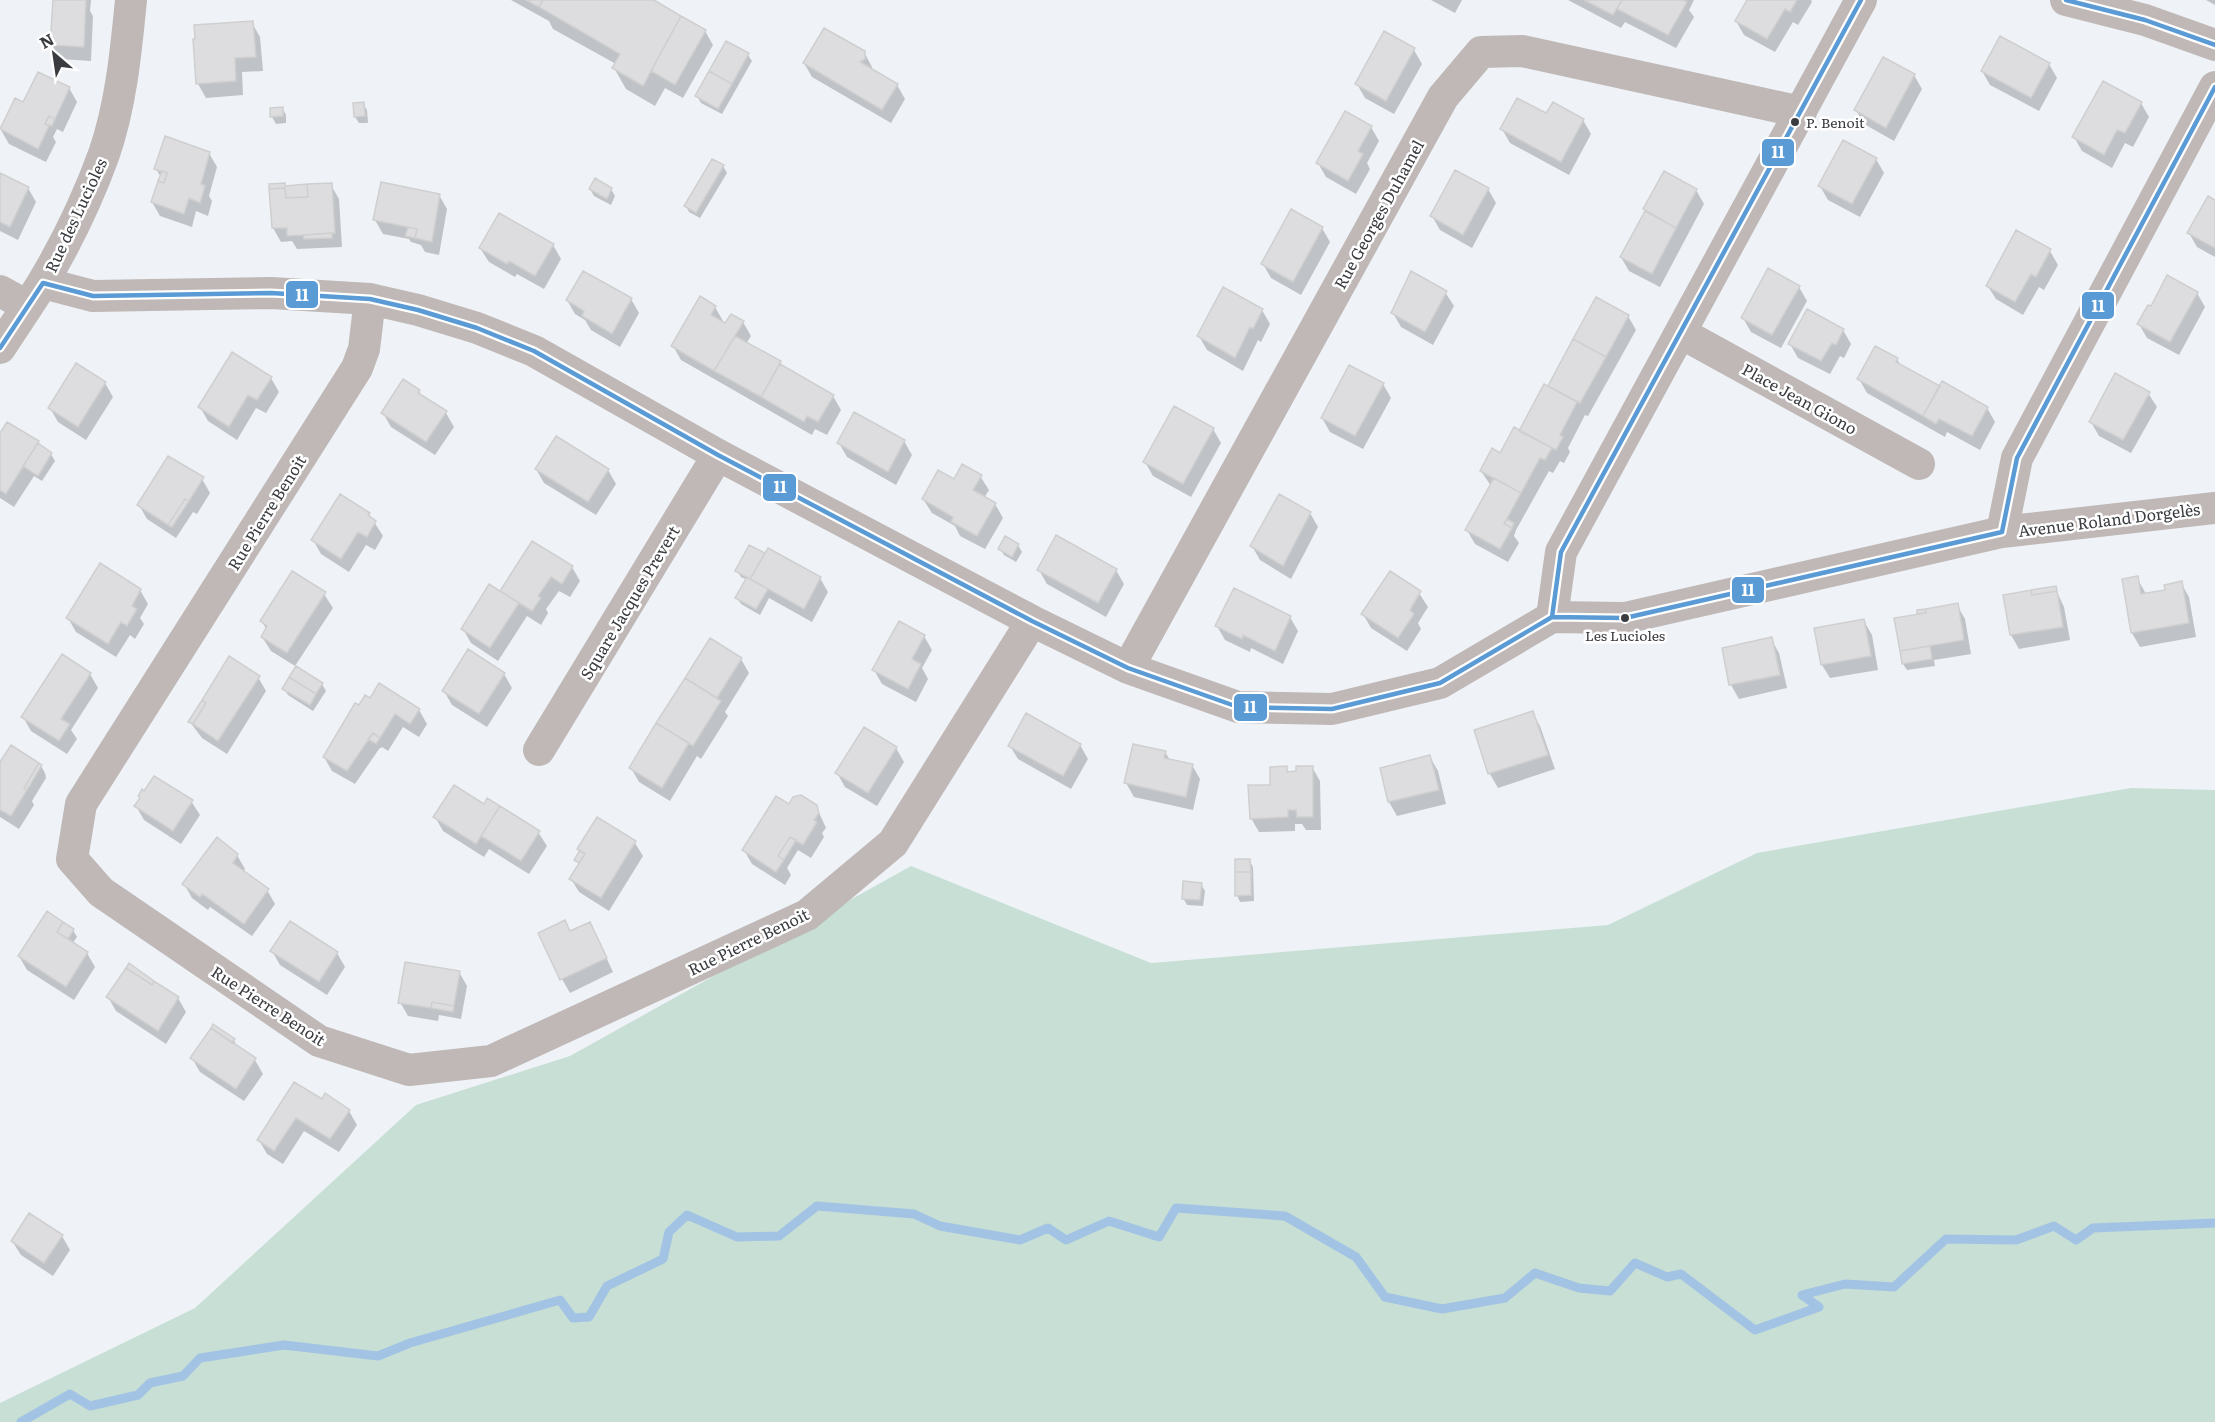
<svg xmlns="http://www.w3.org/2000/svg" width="2215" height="1422" viewBox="0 0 2215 1422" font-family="Literata,serif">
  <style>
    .green { fill: #c7dfd4 }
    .shadow { fill: #0003 }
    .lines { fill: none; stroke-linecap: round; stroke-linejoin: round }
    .stream { stroke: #a3c3e4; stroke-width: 9 }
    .building { fill: #dddcde; stroke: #cfcfd0; stroke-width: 1.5 }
    .minor { stroke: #bfb8b6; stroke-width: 32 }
    .bus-1-casing { stroke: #fff; stroke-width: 9 }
    .bus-1 { stroke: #5b9bd5; stroke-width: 4.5 }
    .bus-dot { fill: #3a3c40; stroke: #fff; stroke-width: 2 }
    .labels { text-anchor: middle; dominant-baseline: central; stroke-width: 5; stroke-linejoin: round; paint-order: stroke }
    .bus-label { font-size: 14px; fill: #3a3c40; stroke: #fff; text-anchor: start }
    .street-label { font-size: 16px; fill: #3a3c40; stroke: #fff }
    .line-badge { stroke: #fff; stroke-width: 2 }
    .badge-label { font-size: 16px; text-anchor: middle; font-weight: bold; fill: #fff }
  </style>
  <rect width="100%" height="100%" fill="#eff3f8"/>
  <path class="green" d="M2131 788 2215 790V1422H0V1403L195 1308 416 1105 570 1056 911 866 1151 963 1608 925 1757 853Z"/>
  <path class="shadow" d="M54 0H91L90 11 93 16 91 61 60 59 52 45Z
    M511 0H650L705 31 713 45 683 98 665 88 655 106 626 89 614 68 616 64 553 29 549 21Z
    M1431 0H1462L1455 13Z
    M1568 0H1694L1689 10 1694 17 1676 48 1625 22 1621 28Z
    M1749 0H1811L1812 2 1798 25 1793 22 1775 52 1744 35 1736 21Z
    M2206 0H2215V5Z
    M252 23 260 37 263 71 242 72 243 95 206 98 198 84Z
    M1414 50 1422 64 1394 114 1365 98 1357 84Z
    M864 52 872 67V71L897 85 905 99 891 123 812 77 804 63Z
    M748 55 752 61 722 114 701 103 697 96Z
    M2049 64 2057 78 2039 111 1990 85 1982 71Z
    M39 74 69 88 77 102 63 132 57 129 53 137 56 142 46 162 9 144 1 130 16 100 24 104Z
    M1914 75 1922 89 1894 141 1864 124 1856 110Z
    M2141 103 2149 117 2133 147 2125 143 2112 168 2082 151 2074 137Z
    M363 104 367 110 368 123H359L355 117Z
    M282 108 286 115V123L276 124 272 117 271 109Z
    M1547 115 1583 120 1591 134 1569 175 1510 143 1502 129Z
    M1371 127 1379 141 1367 163 1370 169 1356 194 1326 177 1318 163Z
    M209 153 217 167 209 196 212 201 208 216 196 211 192 227 160 216 152 202 161 177 156 169Z
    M1876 159 1884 173 1860 217 1828 200 1820 186Z
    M723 166 727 173 700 218 689 212 686 206Z
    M0 174 28 188 36 202 18 240 0 231Z
    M284 184 286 187 331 185 339 199 342 247 297 249 292 241 281 242 273 228Z
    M590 189H611L615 196 611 205 594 196Z
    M1488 189 1496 203 1472 248 1440 230 1432 216Z
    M1696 190 1704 204 1660 287 1629 271 1621 257 1646 212 1645 209Z
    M439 195 447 209 439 255 425 252 421 245 411 242 409 239 383 234 375 220Z
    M2215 201V257L2197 247 2189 233Z
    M1322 228 1330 242 1301 295 1271 278 1263 264Z
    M553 245 561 259 544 289 517 274 515 277 489 262 480 248Z
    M2050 251 2058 265 2044 290 2039 287 2023 315 1996 299 1987 285Z
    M1799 287 1807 301 1781 348 1751 332 1743 318Z
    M1445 292 1454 306 1433 345 1401 327 1393 313Z
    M2197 293 2205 307 2179 355 2147 338 2139 324Z
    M631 299 639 313 620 347 591 330 585 320 575 314 567 300Z
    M1597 299 1628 316 1636 330 1588 416 1585 415 1568 448 1570 452 1564 463 1560 461 1553 473 1549 471 1516 530 1514 536 1519 543 1508 562 1475 544 1467 530 1491 486 1481 471 1501 455 1520 434 1548 388Z
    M715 307 723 321 722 323 726 325 743 322 751 336 746 344 780 362 784 369 833 396 841 410 827 435 815 429 812 435 681 360 673 346Z
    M1262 310 1270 324 1261 342 1258 340 1243 371 1207 350 1199 336Z
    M1843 330 1851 344 1844 358 1840 356 1830 374 1798 358 1790 344Z
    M1897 359 1901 366 1940 388 1987 408 1995 422 1980 450 1947 432 1945 437 1867 393 1859 379Z
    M271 378 279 392 266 413 256 408 237 440 208 421 200 407Z
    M105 383 113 397 86 440 58 422 50 408Z
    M1383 384 1391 398 1363 449 1330 432 1322 418Z
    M419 391 422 397 446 413 454 427 435 455 391 427 383 413Z
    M2148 393 2157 407 2131 453 2099 436 2091 422Z
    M1213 429 1221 443 1191 497 1153 476 1145 462Z
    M0 436 38 442 40 447 51 454 55 461 42 481 34 476 14 507 0 498Z
    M904 441 912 455 896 485 847 457 839 443Z
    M536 469 608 470 616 484 596 515 544 483Z
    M980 476 989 490 984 498 995 504 1003 518 985 549 960 536 955 526 932 513 923 499 954 481Z
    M202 479 210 493 197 514 193 512 176 538 147 519 139 505Z
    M1310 513 1318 527 1291 579 1260 560 1252 546Z
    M369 514 383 536 375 550 366 545 349 572 321 554 313 540Z
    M1006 538 1018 545 1022 552 1016 562 1004 555 1000 549Z
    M764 554 765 556 820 578 828 592 812 622 769 598 760 615 741 604 737 598 747 580 741 577 737 571Z
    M572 567 580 581 570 597 559 591 546 609 548 613 541 625 527 616 498 661 471 643 463 629 501 593Z
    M1039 570H1116L1124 584 1106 617 1047 584Z
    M2137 578 2146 594 2166 591 2181 583 2189 597 2196 637 2140 647 2132 633 2124 581Z
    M2055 588 2064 607 2070 640 2019 649 2011 635Z
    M140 590 148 604 140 618 144 624 135 639 130 635 116 657 76 632 68 618Z
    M1419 593 1428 607 1418 623 1421 629 1407 651 1371 628 1363 614Z
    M324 594 333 608 295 666 271 651 262 637 266 629 262 621Z
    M1957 605 1965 619 1971 654 1934 660 1935 666 1907 670 1903 664 1896 619 1920 615 1918 611Z
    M1290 617 1298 631 1283 664 1251 648 1250 652 1225 640 1217 626Z
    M1864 621 1872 635 1878 670 1830 678 1822 665Z
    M924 636 932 650 922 668 928 679 916 702 882 684 874 670Z
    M1771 639 1779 653 1787 688 1739 699 1731 685 1723 650Z
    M711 640 741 659 749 673 725 712 728 716 701 759 697 756 670 801 639 782 631 768Z
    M297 668 322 684 326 691 313 711 288 695 284 689Z
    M90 674 98 688 71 730 77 739 67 754 31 731 23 717Z
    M504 674 512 688 487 727 452 705 444 691Z
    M258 677 266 691 227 754 202 738 190 722Z
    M370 700 419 710 427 724 419 737 403 727 388 751 382 747 379 749 355 784 332 771 324 757 359 707Z
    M1532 712 1540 726 1555 769 1498 788 1490 774 1476 731Z
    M865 729 896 748 904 762 877 806 845 787 837 773Z
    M1080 745 1088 759 1071 789 1018 759 1010 746Z
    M1165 752 1170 760 1192 765 1200 779 1193 810 1134 797 1126 783Z
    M1430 757 1438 771 1446 804 1397 816 1389 802 1381 769Z
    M0 765 41 766 45 773 46 778 32 801 34 805 19 829 0 817Z
    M1312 767 1320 781 1321 830H1306L1302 824H1295V831L1259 832 1251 818 1286 768 1289 773Z
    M191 801 200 815 181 844 144 820 136 806Z
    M484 806 538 832 547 846 529 874 489 849 484 857 443 831 435 817Z
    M789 806H816L826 828 822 833 824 837 811 858 798 850 787 868 791 875 785 885 752 864 744 850Z
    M635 843 643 856 609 911 579 892 571 879 579 865 576 860 581 852Z
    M237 855 245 869 243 872 267 890 275 904 252 936 210 907 208 910 192 898 184 884Z
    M1249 860 1253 867 1254 901 1240 902 1237 895Z
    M1201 884 1205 891 1203 906 1187 905 1183 898Z
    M48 913 73 930 77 937 72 944 87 953 95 967 74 1000 27 970 19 956Z
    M291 923 337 953 345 967 327 995 280 965 272 951Z
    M570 933 597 938 613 972 570 993 562 979Z
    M459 972 467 986 461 1019 439 1015 438 1021 408 1016 400 1002Z
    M153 982 178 998 186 1012 166 1044 116 1011 108 997Z
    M234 1040 237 1047 255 1060 263 1074 244 1101 200 1072 192 1058Z
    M322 1101 349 1111 357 1125 339 1152 304 1131 283 1164 267 1154 259 1140Z
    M62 1236 70 1250 53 1276 21 1255 12 1241Z"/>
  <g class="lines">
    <path class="stream" d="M21 1422 70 1394 90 1406 138 1395 150 1383 183 1376 200 1358 284 1345 378 1356 410 1343 560 1300 573 1318 589 1317 607 1286 663 1259 669 1232 687 1215 737 1237 779 1236 817 1206 914 1214 940 1226 1020 1240 1048 1228 1066 1240 1109 1221 1159 1237 1176 1208 1285 1216 1356 1257 1385 1297 1442 1309 1505 1298 1535 1273 1579 1288 1610 1291 1635 1263 1667 1277 1681 1274 1755 1330 1819 1307 1802 1295 1845 1284 1894 1287 1946 1239 2016 1240 2054 1226 2076 1240 2093 1228 2215 1223"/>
  </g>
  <path class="building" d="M53 0H86L84 47 50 45Z
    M526 0H543L539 7Z
    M543 0H654L681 16 643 86 612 68 620 54 539 7Z
    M1584 0H1622L1613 15Z
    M1622 0H1683L1687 2 1668 35 1617 9Z
    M1747 0H1797L1790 12 1785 9 1767 39 1735 21Z
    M681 16 706 30 675 85 651 71Z
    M253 21 256 57 235 58 236 81 196 84 193 39H195L194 25Z
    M824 28 865 51V59L860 62 898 84 882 110 803 63Z
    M1384 31 1415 48 1386 101 1355 84Z
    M2000 36 2050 63 2031 98 1981 71Z
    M726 41 749 53 732 84 709 71Z
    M1883 57 1915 74 1886 128 1854 110Z
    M709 71 732 84 718 109 695 96Z
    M38 72 70 87 55 119 49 116 45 124 49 126 38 149 0 129 15 98 23 102Z
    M2103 81 2142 102 2125 133 2117 130 2104 155 2072 137Z
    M1517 98 1546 113 1553 102 1584 119 1561 162 1500 129Z
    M364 102 365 116 354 117 353 103Z
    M283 107V116L270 117V108Z
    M1345 111 1372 126 1358 151 1363 154 1348 181 1316 163Z
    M49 116 55 119 52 126 45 124Z
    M165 136 210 152 201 184 205 186 200 203 189 198 184 214 151 202 158 181 164 183 167 173 154 169Z
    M1843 140 1877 158 1852 204 1818 186Z
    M712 159 724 165 696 213 684 206Z
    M1455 170 1489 188 1463 235 1430 216Z
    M162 171 167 173 164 183 158 181Z
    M1664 171 1697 189 1676 228 1643 209Z
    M0 173 29 187 10 227 0 222Z
    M595 178 612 188 607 199 589 189Z
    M381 182 440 194 432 242 415 238 417 229 373 220Z
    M285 183V186L307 184 308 197 286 198 285 188 269 189V184Z
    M332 183 335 233 287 236V228H272L269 189 285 188 286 198 308 197 307 184Z
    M2208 196 2215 200V248L2187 233Z
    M1291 209 1323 227 1293 282 1261 264Z
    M1645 211 1676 228 1652 274 1620 257Z
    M499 213 554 244 535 276 509 261 507 264 479 248Z
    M408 227 417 229 415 238 405 236Z
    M2016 230 2051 249 2036 277 2031 274 2015 302 1986 286Z
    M332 233V238L304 239 303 235Z
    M1768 268 1800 286 1772 335 1741 318Z
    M583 271 632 298 612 334 582 316 584 311 566 300Z
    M1411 271 1447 291 1425 332 1391 313Z
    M2167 275 2198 292 2170 342 2137 324 2148 305 2151 306Z
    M1223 287 1263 309 1253 329 1250 327 1235 358 1197 336Z
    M700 296 716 306 711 315 725 323 731 314 744 321 714 371 671 346Z
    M1596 297 1629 315 1606 357 1573 339Z
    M1807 309 1844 329 1836 345 1832 343 1821 361 1788 344Z
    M735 336 781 361 761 397 714 371Z
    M1573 339 1606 357 1580 403 1548 386Z
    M1875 346 1898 358 1896 362 1940 386 1923 416 1857 379Z
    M232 352 272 377 257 400 248 395 229 427 198 407Z
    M76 363 106 382 78 427 48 408Z
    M780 364 834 395 818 422 807 416 804 422 761 397Z
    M1349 365 1384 383 1355 436 1321 418Z
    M2115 373 2150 392 2123 440 2089 422Z
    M403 379 420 390 418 393 447 411 426 442 381 413Z
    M1942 381 1988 407 1972 436 1939 419 1936 424 1923 416Z
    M1544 384 1577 402 1560 435 1563 437 1556 450 1519 431Z
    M1174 406 1214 428 1183 484 1143 462Z
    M854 412 905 440 888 472 837 443Z
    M7 422 39 441 6 494 0 490V433Z
    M1514 427 1552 448 1545 460 1540 458 1521 493 1480 471 1492 448 1500 453Z
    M556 436 609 469 588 502 535 469Z
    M38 443 52 453 38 476 23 466Z
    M168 456 204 477 189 501 185 499 168 525 137 505Z
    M962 464 982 475 973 490 996 503 977 536 951 522 953 517 922 499 938 470 954 479Z
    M1494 478 1521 493 1504 524 1512 528 1500 549 1465 530Z
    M340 494 370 513 368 515 376 521 367 537 358 532 341 559 311 540Z
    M1279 494 1311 512 1283 566 1250 546Z
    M185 499 189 501 172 527 168 525Z
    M1507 519 1514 523 1512 528 1504 524Z
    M1056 535 1117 569 1098 603 1037 570Z
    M1005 536 1019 544 1012 557 998 549Z
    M532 541 573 566 562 584 551 577 538 596 541 598 532 611 500 591Z
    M749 545 765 553 750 579 735 571Z
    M768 548 821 577 804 609 750 579Z
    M100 563 141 589 132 606 137 609 127 626 121 622 108 644 66 618Z
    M292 571 326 592 287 653 261 637 267 626 260 621Z
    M1390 571 1421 591 1410 610 1414 614 1398 638 1361 614Z
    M2138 576 2141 594 2165 590 2164 585 2182 581 2189 623 2131 633 2122 579Z
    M747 577 768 589 756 609 735 598Z
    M489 584 519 603 490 648 461 629Z
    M2056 586 2057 591 2032 595 2031 590Z
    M1234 588 1291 616 1275 651 1243 635 1242 639 1215 626Z
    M2031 590 2032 595 2057 591 2063 627 2010 635 2003 595Z
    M1958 603 1964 640 1900 651 1894 618 1926 613 1925 609Z
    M1925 609 1926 613 1917 614V610Z
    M1864 619 1871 656 1821 665 1814 628Z
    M899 621 925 635 912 659 921 664 908 689 872 670Z
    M1772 637 1780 675 1729 685 1722 648Z
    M710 638 742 658 717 698 685 678Z
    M1930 646 1932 659 1902 664 1900 651Z
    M468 649 505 673 479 714 442 691Z
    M62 654 91 673 61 719 70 724 59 741 21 717Z
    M229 656 260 676 218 741 193 724 206 703 202 700Z
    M296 666 323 683 316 694 289 677Z
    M289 677 316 694 310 705 282 689Z
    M685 678 721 701 693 746 656 723Z
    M379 683 420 709 410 724 395 714 380 738 373 733 347 771 323 757 355 703 359 705 365 695 370 698Z
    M202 700 206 703 193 724 188 722Z
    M1533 711 1548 755 1488 774 1474 730Z
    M1026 713 1081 744 1063 776 1008 746Z
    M656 723 689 743 662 788 629 768Z
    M864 727 897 747 868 793 835 773Z
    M373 733 380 738 376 744 368 739Z
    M1133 744 1166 751 1164 758 1193 764 1186 797 1124 783Z
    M11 745 39 763 24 788 27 790 11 816 0 810V762Z
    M1430 755 1439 790 1388 802 1380 768Z
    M39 763 42 765 27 790 24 788Z
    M1287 766V772L1296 771V766H1313V817H1297L1296 810H1288V817L1250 819 1248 785H1270V767Z
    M154 776 193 800 173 831 134 806 140 798 138 796 142 789 144 791Z
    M454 785 484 804 487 798 500 806 476 844 433 817Z
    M801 795 817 805 819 813 814 820 817 822 803 845 790 837 778 856 784 860 776 872 742 850 776 796 789 804 793 797Z
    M500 806 540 831 521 861 481 836Z
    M597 817 636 841 601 898 569 879 585 854 577 849Z
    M217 837 238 854 233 863 269 889 244 924 202 894 200 897 182 884Z
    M790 837 796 840 784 860 778 856Z
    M580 850 585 854 579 863 574 860Z
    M1235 859H1250L1251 872H1235Z
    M1235 872H1251V895L1235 896Z
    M1183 881 1202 883 1200 900 1182 899Z
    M47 911 63 922 57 932 88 952 66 987 18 956Z
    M565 920 570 931 590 922 607 958 560 980 538 933Z
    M290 921 338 952 319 982 270 951Z
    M63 922 74 929 68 939 57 932Z
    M405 962 460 971 454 1006 432 1002 431 1008 398 1003Z
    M129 963 154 981 152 985 126 968Z
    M126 968 152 985 154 981 179 997 158 1031 106 997Z
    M432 1002 454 1006 453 1012 431 1008Z
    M213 1024 235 1039 232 1043 211 1028Z
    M211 1028 256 1058 236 1089 190 1058Z
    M294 1082 322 1099 325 1093 350 1110 330 1139 296 1118 274 1151 257 1140Z
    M29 1213 63 1235 44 1263 11 1241Z"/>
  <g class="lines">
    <path class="minor" d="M2066 0 2145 20 2215 45
      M43 283 93 296 271 293 370 299 418 310 477 328 534 351 718 455 1032 621 1128 668 1238 707 1332 709 1440 683 1552 617 1625 618 2002 532 2215 508
      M0 291 27 306
      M370 299 364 349 357 368 81 804 72 859 101 892 319 1041 409 1070 491 1061 807 915 893 843 1032 621
      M1681 333 1919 464
      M0 348C14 326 29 305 43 282 67 242 88 198 104 154 121 105 126 51 131 0
      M2002 532 2017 458 2215 87
      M1552 617 1561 552 1861 0
      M1128 668 1443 97 1481 52 1522 51 1801 112
      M539 750 718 455"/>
    <g class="bus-1-casing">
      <path id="bus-1" d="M2066 0 2145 20 2215 45
        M43 283 93 296 271 293 370 299 418 310 477 328 534 351 718 455 1032 621 1128 668 1238 707 1332 709 1440 683 1552 617 1625 618 2002 532
        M0 348 43 283
        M2002 532 2017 458 2215 87
        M1552 617 1561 552 1861 0"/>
    </g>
    <use href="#bus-1" class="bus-1"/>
  </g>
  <g class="bus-dot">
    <circle cx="1795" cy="122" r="5"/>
    <circle cx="1625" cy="618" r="5"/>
  </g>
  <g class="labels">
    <g class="bus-label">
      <text x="1806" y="122">P. Benoit</text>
      <text x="1625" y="635" text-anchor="middle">Les Lucioles</text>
    </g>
    <g class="street-label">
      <text transform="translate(1378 214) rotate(-61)">Rue Georges Duhamel</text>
      <text transform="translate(75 215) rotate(-65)">Rue des Lucioles</text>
      <text transform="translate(1800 398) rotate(29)">Place Jean Giono</text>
      <text transform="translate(266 512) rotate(-58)">Rue Pierre Benoit</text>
      <text transform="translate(2109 519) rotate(-7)">Avenue Roland Dorgelès</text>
      <text transform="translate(629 602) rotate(-59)">Square Jacques Prevert</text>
      <text transform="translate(748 941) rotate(-26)">Rue Pierre Benoit</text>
      <text transform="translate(269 1005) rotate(33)">Rue Pierre Benoit</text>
    </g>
  </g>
  <g class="line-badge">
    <rect x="1761" y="138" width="34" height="29" rx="6" fill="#5b9bd5"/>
    <rect x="285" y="280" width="34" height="29" rx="6" fill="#5b9bd5"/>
    <rect x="2081" y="291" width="34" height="29" rx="6" fill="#5b9bd5"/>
    <rect x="762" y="473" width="35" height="29" rx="6" fill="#5b9bd5"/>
    <rect x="1731" y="576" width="34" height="28" rx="6" fill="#5b9bd5"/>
    <rect x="1233" y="693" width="35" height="29" rx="6" fill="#5b9bd5"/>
  </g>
  <g class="badge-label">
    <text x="1778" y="158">11</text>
    <text x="302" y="301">11</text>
    <text x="2098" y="312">11</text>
    <text x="780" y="493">11</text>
    <text x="1748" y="596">11</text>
    <text x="1250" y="713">11</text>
  </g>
  <g transform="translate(54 54) rotate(331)" stroke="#ffffff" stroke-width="4.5" paint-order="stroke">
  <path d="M0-4.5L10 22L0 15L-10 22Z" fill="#3a3c40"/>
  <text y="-9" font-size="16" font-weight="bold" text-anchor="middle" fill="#3a3c40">N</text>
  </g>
</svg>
